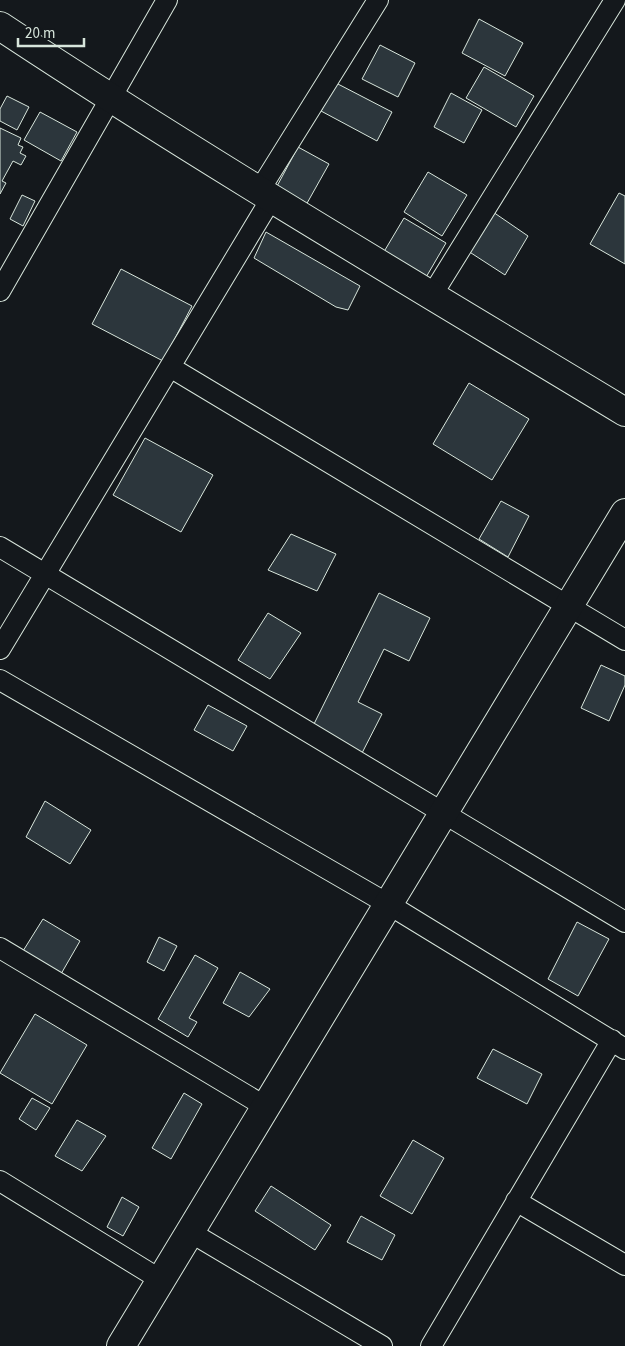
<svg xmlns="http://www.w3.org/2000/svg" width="625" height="1346" font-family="'Source Sans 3',sans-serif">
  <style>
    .building { fill: #2c363c; stroke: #d8e6dc }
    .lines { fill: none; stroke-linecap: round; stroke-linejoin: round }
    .street-casing { stroke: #d8e6dc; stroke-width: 22 }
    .secondary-casing { stroke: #d8e6dc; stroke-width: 30 }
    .street { stroke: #14181c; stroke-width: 20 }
    .secondary { stroke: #14181c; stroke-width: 28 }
  </style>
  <rect width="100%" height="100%" fill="#14181c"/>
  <path class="building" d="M479,19L523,43L505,76L462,53Z
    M380,45L415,63L398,97L362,79Z
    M484,67L534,96L516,127L466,98Z
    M336,83L392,112L377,141L321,111Z
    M451,93L482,110L464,143L434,127Z
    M7,96L29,107L17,130L0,121V109Z
    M40,112L77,132L61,161L24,140Z
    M0,128L21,138L18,145L23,147L20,153L26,156L21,165L13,161L2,181L6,183L0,194Z
    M298,147L329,164L306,205L276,188Z
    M428,172L467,195L442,236L404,212Z
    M619,193L625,196V264L590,244Z
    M22,195L35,201L23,226L10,219Z
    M493,212L528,236L505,275L468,251Z
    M404,218L446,243L425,279L382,255Z
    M266,232L360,286L348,310L336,307L254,258Z
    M121,269L192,306L163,361L92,324Z
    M469,383L529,419L492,480L433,444Z
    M145,438L213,475L181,532L113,495Z
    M501,501L529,516L508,557L479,539Z
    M291,534L336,554L317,591L268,570Z
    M379,593L430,618L409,661L384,649L358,702L382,714L361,755L311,730Z
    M268,613L301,633L270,679L238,660Z
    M601,665L625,676V685L609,721L581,708Z
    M208,705L247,726L233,751L194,730Z
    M45,801L91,830L70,864L26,837Z
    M43,919L80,941L61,974L23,951Z
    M577,922L609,939L578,996L548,979Z
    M159,937L177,946L164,971L147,962Z
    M195,955L218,968L189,1018L197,1022L188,1037L158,1019Z
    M240,972L270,989L249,1017L223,1003Z
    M35,1014L87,1045L52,1104L0,1073Z
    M493,1049L542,1074L527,1104L477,1078Z
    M184,1093L202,1104L171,1159L152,1148Z
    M32,1098L50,1108L36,1130L19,1119Z
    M77,1120L106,1136L82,1171L55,1156Z
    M413,1140L444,1158L412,1214L380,1196Z
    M271,1186L331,1225L315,1250L255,1211Z
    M122,1197L139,1207L123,1236L107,1227Z
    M361,1216L395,1235L382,1260L347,1242Z"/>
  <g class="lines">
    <g class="street-casing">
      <path id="street" d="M259,191L378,0
        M0,291L167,0
        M432,295L615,0
        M170,367L625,640
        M0,547L625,922
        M0,649L271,199
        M0,680L388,904L625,1049
        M0,948L266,1107
        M0,1181L161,1280
        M516,1201L625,1265
        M190,1232L382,1346
        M431,1346L612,1040"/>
    </g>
    <g class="secondary-casing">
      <path id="secondary" d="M0,26C204,161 415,285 625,412
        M121,1346L625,513"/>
    </g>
    <use href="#street" class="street"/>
    <use href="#secondary" class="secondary"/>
  </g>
  <path d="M18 38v8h66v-8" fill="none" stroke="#d8e6dc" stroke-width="2.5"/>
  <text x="25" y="38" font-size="15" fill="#d8e6dc" stroke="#14181c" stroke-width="4" paint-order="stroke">20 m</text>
</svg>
